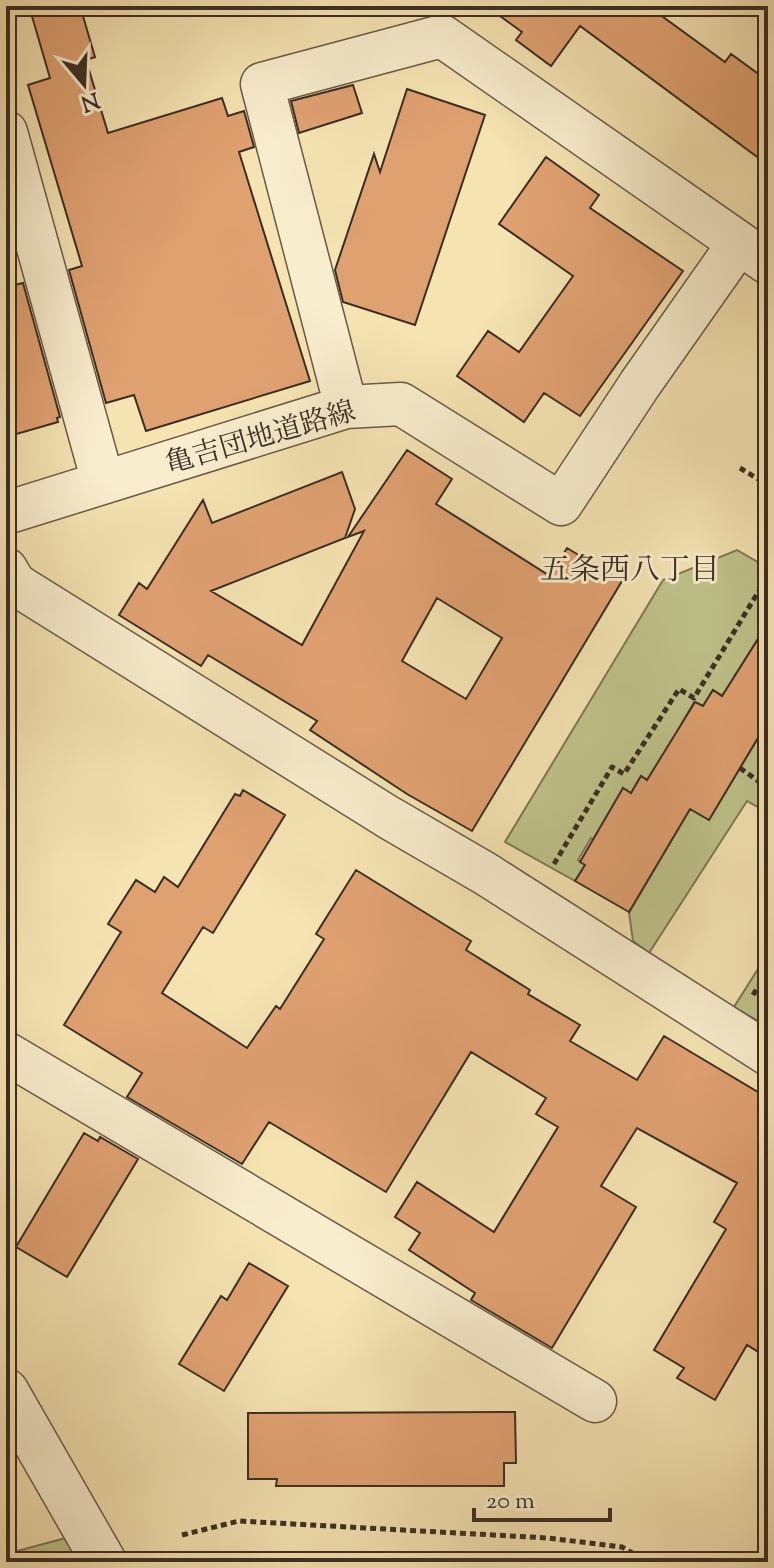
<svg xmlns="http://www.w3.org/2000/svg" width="774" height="1568" font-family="'Sorts Mill Goudy','Noto Serif JP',serif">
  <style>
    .green { fill: #bfc38a; stroke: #7c7857; stroke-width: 2 }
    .building { fill: #e0a171; stroke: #3a2e24; stroke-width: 2; fill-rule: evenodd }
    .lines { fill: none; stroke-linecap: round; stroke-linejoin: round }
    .minor-casing { stroke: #695b48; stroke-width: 45 }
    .tertiary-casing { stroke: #695b48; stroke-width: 47 }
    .path { stroke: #3a2e24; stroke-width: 5; stroke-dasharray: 6 4; stroke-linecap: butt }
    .minor { stroke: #f8edcd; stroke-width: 42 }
    .tertiary { stroke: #f8edcd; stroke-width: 44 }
    .labels { text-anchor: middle; stroke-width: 6; stroke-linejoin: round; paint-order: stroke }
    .street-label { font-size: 28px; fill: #3a2e24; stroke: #f8edcd }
    .neighbourhood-label { font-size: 30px; fill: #3a2e24; stroke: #f8edcd }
  </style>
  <rect width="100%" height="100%" fill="#f5e3b2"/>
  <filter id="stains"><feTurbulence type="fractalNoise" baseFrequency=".0025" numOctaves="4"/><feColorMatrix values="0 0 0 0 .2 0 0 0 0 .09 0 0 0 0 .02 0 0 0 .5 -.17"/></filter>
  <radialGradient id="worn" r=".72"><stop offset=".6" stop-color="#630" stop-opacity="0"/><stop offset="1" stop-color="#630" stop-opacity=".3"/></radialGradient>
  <path class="green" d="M737,550L768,568V623L734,677L730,700L713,690L703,706L694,702L682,723L656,785L641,776L631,793L623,788L604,845L591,838L578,860L585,865L575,881L505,842L663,580Z
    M768,721V813L747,801L649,953L633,941L629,913L690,809L709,820Z
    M768,953V1027L734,1007Z
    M88,1532L104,1562H6V1554Z"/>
  <path class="building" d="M29,6H80L95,57L86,60L108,133L222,98L228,116L244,111L254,147L239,152L310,381L146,431L134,395L106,403L69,270L82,266L28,85L50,78Z
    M486,6H648L725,62L731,54L768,81V165L580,26L551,66L516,40L522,32Z
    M353,85L362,113L299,133L291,101Z
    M407,89L485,115L415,325L343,302L335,270L374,154L380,172Z
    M546,157L599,195L590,208L683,271L580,416L544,393L524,422L457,376L488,331L519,352L573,276L499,224Z
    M23,283L60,417L57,418L58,422L6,437V287Z
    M407,450L452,479L436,504L550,576L567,548L622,581L472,831L407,794L310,730L317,721L208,655L201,666L119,615L139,583L147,589L203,500L212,523L342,472L355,509L345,538L211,591L302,645L364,531L348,537ZM437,598L502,638L466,699L402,661Z
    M768,623V721L709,820L690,809L629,912L575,881L585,865L580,862L623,788L631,793L641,776L647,780L695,702L703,706L713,690L722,696Z
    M243,790L285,815L213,933L203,927L162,993L247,1048L276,1006L280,1009L324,939L316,934L356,870L471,941L466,950L530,990L528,994L580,1025L570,1041L637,1080L664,1036L768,1098V1358L747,1345L715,1400L677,1378L684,1368L654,1350L726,1229L714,1222L737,1183L637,1128L601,1186L636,1207L552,1348L471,1300L475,1293L409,1250L420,1233L395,1217L417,1182L494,1232L558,1127L536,1114L546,1098L471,1052L386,1192L269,1122L242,1164L127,1097L142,1073L64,1025L121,932L108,924L136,880L155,892L164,877L178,887L235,794L240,796Z
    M84,1133L98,1141L100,1137L138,1159L67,1277L16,1247Z
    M249,1263L288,1286L224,1391L179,1364L221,1296L227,1300Z
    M515,1412L516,1463H504V1486H276L277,1479H248V1413Z"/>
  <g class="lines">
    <g class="minor-casing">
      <path id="minor" d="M6,132L103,482
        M346,407L262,84L442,36L768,263
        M6,513L346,407L401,404L561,504L640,384L739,243
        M6,569L15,584L388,817L486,874L768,1054
        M6,1053L595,1401"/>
    </g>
    <g class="tertiary-casing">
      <path id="tertiary" d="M6,1391L104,1562"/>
    </g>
    <path class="path" d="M740,468L768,485
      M740,768L768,788
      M554,864L612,767L624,774L679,689L694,698L763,584
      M753,995L768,972
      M182,1535L239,1521L548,1538L622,1547L648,1562"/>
    <use href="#minor" class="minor"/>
    <use href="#tertiary" class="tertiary"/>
  </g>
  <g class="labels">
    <g class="street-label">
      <text transform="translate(260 436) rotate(-16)" y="10">亀吉団地道路線</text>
    </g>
    <g class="neighbourhood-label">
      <text x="630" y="579">五条西八丁目</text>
    </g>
  </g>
  <rect width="774" height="1568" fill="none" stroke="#f5e3b2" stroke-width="32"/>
  <rect x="8" y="8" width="758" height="1552" fill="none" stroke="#3a2e24" stroke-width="4"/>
  <rect x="16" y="16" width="742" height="1536" fill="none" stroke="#3a2e24" stroke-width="2"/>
  <g transform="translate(84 84) rotate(161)" stroke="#f8edcd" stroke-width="6" paint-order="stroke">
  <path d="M0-6L14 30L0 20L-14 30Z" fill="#3a2e24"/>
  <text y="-12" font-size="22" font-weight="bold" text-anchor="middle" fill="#3a2e24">N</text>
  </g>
  <path d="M474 1508v12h136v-12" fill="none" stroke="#3a2e24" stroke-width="4"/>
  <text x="486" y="1508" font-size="24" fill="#3a2e24" stroke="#f8edcd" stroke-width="6" paint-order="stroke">20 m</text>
  <rect width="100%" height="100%" filter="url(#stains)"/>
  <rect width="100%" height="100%" fill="url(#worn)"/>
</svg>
